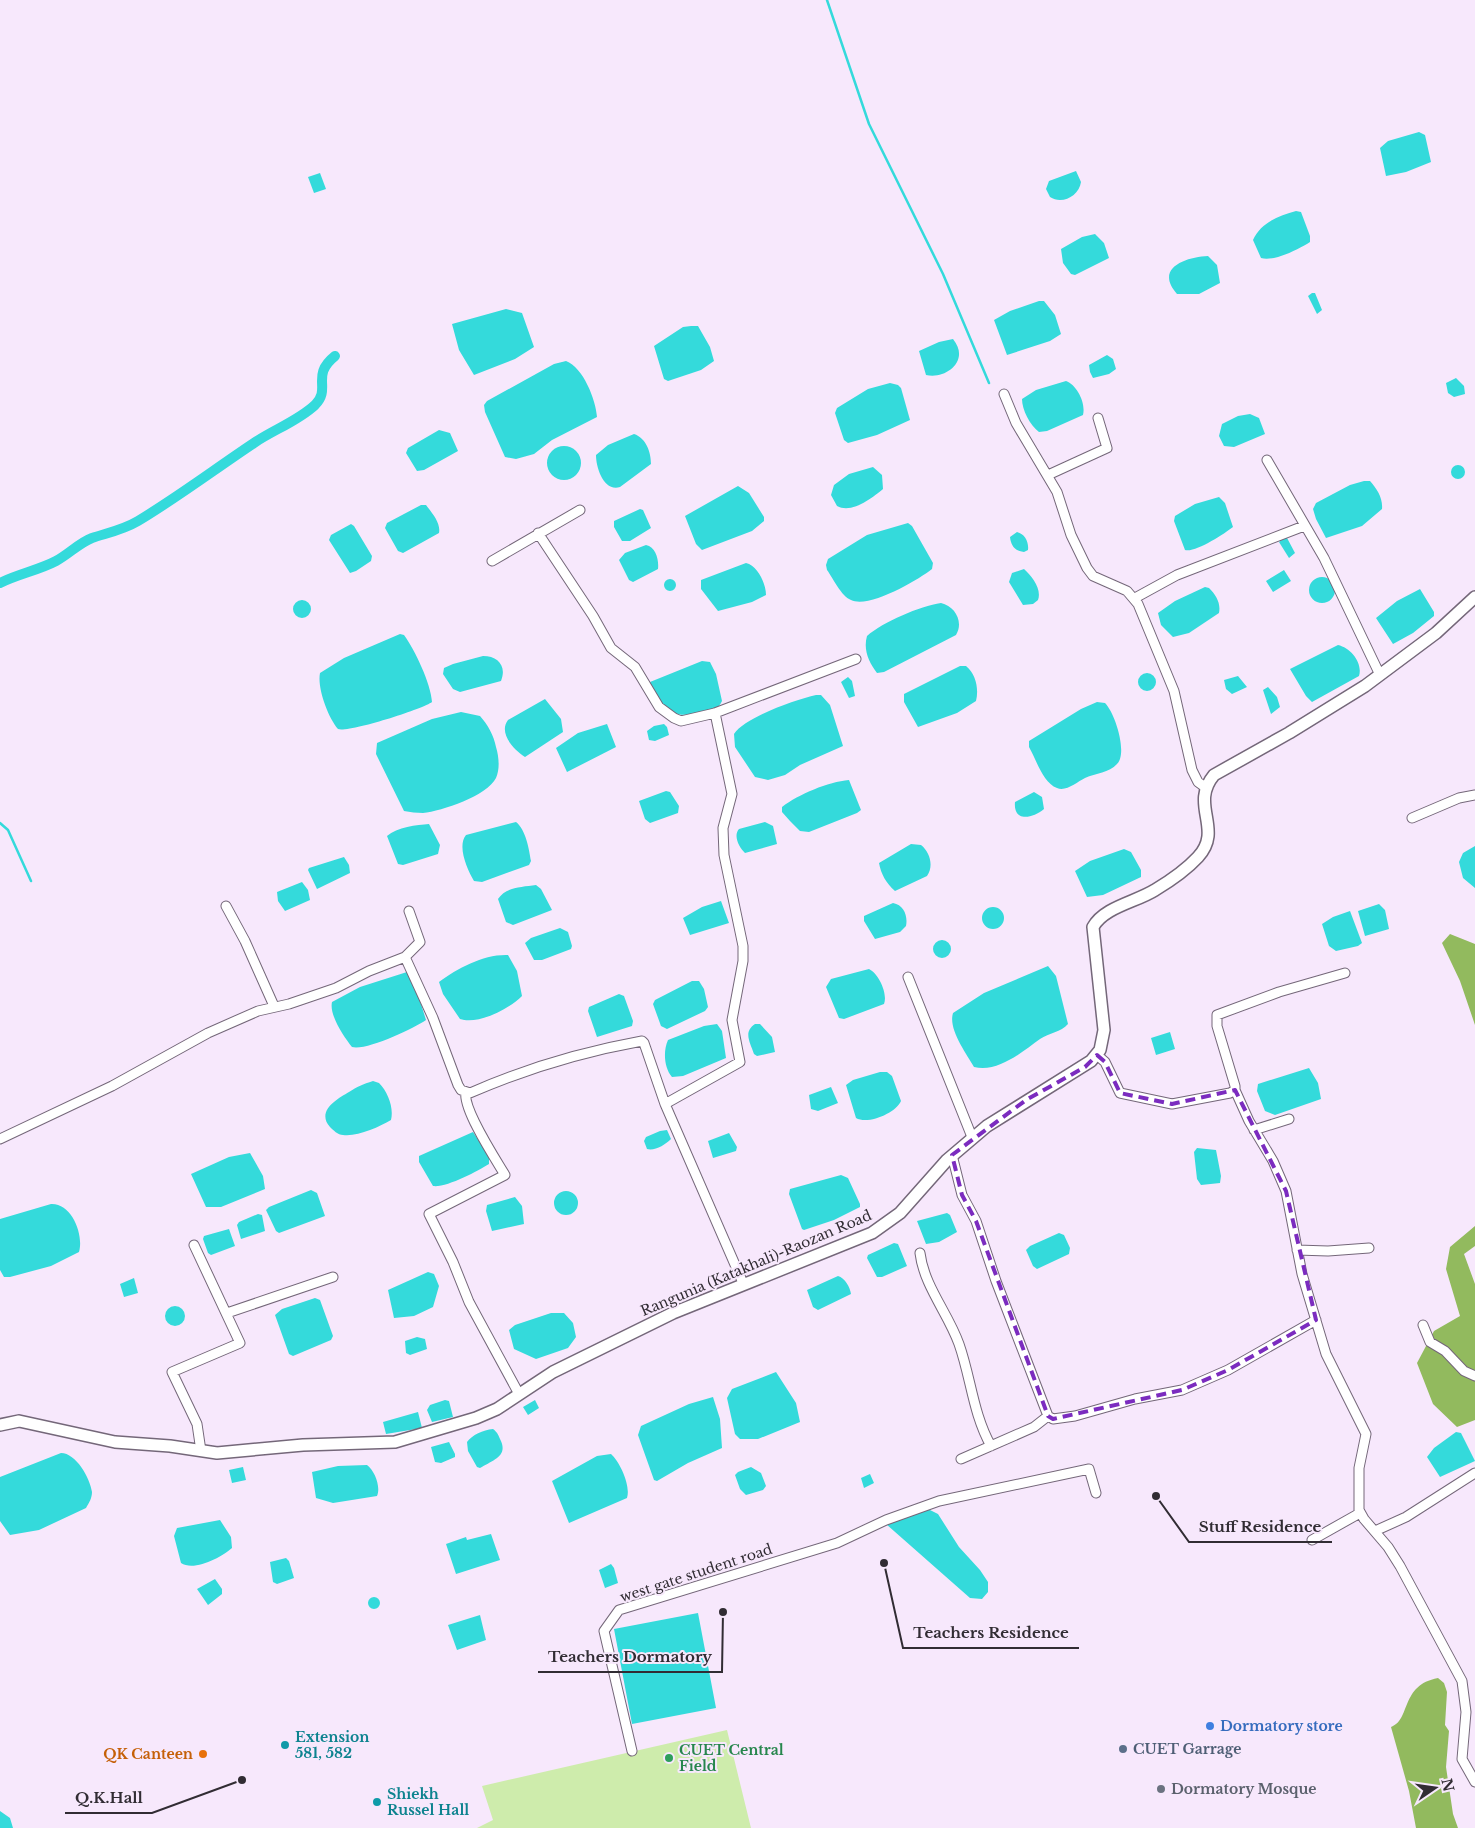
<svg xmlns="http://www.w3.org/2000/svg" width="1475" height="1828" font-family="'Libre Baskerville',serif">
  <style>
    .green { fill: #ceecac }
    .forest { fill: #92ba5e }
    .water { fill: #34dadb }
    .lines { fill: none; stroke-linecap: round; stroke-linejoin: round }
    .stream { stroke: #34dadb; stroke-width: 2.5 }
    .canal { stroke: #34dadb; stroke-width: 10 }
    .street-casing { stroke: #746779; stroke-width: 11 }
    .secondary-casing { stroke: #746779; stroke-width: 14 }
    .street { stroke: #fff; stroke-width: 9 }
    .secondary { stroke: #fff; stroke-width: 11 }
    .marked { fill: none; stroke: #7b2cbf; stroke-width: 4; stroke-dasharray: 10 6; stroke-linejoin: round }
    .shop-dot { fill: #3f7fe0; stroke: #f7e8fc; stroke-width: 2 }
    .culture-dot { fill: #0f9aa8; stroke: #f7e8fc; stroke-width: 2 }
    .service-dot { fill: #5c6f8a; stroke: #f7e8fc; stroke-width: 2 }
    .food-dot { fill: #e8710a; stroke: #f7e8fc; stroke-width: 2 }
    .leisure-dot { fill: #2e9e5b; stroke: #f7e8fc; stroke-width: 2 }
    .worship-dot { fill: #6b7280; stroke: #f7e8fc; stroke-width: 2 }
    .labels { text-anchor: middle; stroke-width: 4; stroke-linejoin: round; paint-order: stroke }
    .street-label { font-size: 14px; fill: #312c33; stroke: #f7e8fc }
    .shop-label { font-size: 14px; font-weight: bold; fill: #366cbe; stroke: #f7e8fc; text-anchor: start }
    .culture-label { font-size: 14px; font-weight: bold; fill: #0d838f; stroke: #f7e8fc; text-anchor: start }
    .service-label { font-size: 14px; font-weight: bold; fill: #4e5e75; stroke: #f7e8fc; text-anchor: start }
    .leisure-label { font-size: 14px; font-weight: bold; fill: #27864d; stroke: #f7e8fc; text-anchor: start }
    .food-label { font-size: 14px; font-weight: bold; fill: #c56008; stroke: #f7e8fc; text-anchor: end }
    .worship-label { font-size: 14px; font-weight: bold; fill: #5b616d; stroke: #f7e8fc; text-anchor: start }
    .leader { fill: none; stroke: #312c33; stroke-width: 2 }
    .callout-dot { fill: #312c33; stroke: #f7e8fc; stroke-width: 2 }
    .callout-label { font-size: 15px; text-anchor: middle; font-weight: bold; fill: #312c33; stroke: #f7e8fc; stroke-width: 4; stroke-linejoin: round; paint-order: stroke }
  </style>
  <rect width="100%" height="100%" fill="#f7e8fc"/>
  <path class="green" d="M727,1730L751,1828H477L493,1820L482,1786Z"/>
  <path class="forest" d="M1450,934L1475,944V1025L1460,981L1442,943Z
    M1475,1226V1246L1464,1254L1475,1284V1420L1457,1427L1433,1404L1417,1363L1434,1331L1460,1316L1446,1269L1450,1247Z
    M1438,1678L1444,1683L1447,1692L1445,1725L1449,1731L1446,1767L1453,1814L1458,1828H1416L1409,1791L1391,1727C1411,1720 1400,1685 1438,1678Z"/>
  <path class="water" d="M1419,132L1425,135L1431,162L1406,172L1386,176L1380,148L1388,141Z
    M1076,171L1081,182C1079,196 1062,205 1050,197L1046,189L1049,181Z
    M320,173L326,189L314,193L308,177Z
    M1296,211L1301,212L1310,236V242C1299,249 1274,262 1261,258L1253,240C1261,222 1279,216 1296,211Z
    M1095,234L1104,243L1109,258L1075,275L1071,274L1063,263L1061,249L1082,237Z
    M1208,256L1217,265L1220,283L1199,294H1177C1154,268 1186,257 1208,256Z
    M1312,293H1315L1322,310L1317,314L1308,296Z
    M1039,301H1044L1055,315L1061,334L1050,341L1007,355L994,320L1010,311Z
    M506,309L522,313L534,347L515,359L474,375L459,350L452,324Z
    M691,326H698L710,347L714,361L701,370L668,381L664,379L654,346L683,327Z
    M953,339C971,361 945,380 926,375L919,351L939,342Z
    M1107,355L1113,359L1116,369L1109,374L1093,378L1090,372L1089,365Z
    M566,361C583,367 596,400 597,417L552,440L534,454L516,459L505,457L485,412L484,405L487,401L554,364Z
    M1456,378L1464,386L1465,394L1454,397L1448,393L1446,383Z
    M1066,381C1077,385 1086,403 1083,415L1047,431L1039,432C1030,425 1022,410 1022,399L1036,390Z
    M890,383L898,385L901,388L910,420L877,435L848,443L844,440L835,413L837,408L868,389Z
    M1250,414L1259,418L1265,434L1234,447L1224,446L1219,436L1222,424L1238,416Z
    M439,430L450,433L458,451L424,470L417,471L406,453L408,448Z
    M634,434C646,438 651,452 651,464L620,487C604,492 596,468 596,455L608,445Z
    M547 463a17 17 0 1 1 34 0a17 17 0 1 1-34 0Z
    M1451 472a7 7 0 1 1 14 0a7 7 0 1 1-14 0Z
    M873,467L882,475L883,489C872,498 852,514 837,506L831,495L834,485L849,474Z
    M1364,481H1370C1377,489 1383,498 1382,509L1362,526L1326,538L1316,519L1313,509L1316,503L1350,485Z
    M738,486L749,493L764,517V521L752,531L702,550L696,544L685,516Z
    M1219,497L1225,503L1233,527C1224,534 1195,553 1185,550L1174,521L1175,516L1195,504Z
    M421,505H426C432,513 441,523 439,533L403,553L398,551L385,528L387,523Z
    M640,509L643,510L651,528L630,541H622L614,527V521Z
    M908,523L912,526L933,563L932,569C918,580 869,609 851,600C841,596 833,578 827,570L826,565L828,559L867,535Z
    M351,524L354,526L372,556L371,561L356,571L350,573L329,540L331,535Z
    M1017,532C1025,534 1029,542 1028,550L1024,552C1015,551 1011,546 1010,537Z
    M1286,536L1295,553L1289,558L1279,542Z
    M646,545C656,547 659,560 658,569L633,582L629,580L619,560L625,553Z
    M746,563C758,566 766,584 766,595L752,602L718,611L701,589V580Z
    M1024,569C1032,576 1042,589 1038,600L1033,604L1023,605L1009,582L1012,573Z
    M1284,570L1291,581L1273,592L1266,581Z
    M1309 590a13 13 0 1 1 26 0a13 13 0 1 1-26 0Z
    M664 585a6 6 0 1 1 12 0a6 6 0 1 1-12 0Z
    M1205,587L1209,588C1216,595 1221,603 1219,613L1189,633L1173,637L1161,625L1158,613L1175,601Z
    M1420,589L1434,612V616L1413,633L1393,644L1376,618L1397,601Z
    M293 609a9 9 0 1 1 18 0a9 9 0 1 1-18 0Z
    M941,603C955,606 964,622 956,635L884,672L877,673C869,662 863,650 867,636C883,622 920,606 941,603Z
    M400,634L404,635C415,650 431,684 432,702C423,709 348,733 338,729C328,717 317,688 320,673L344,658Z
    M1338,645C1351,648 1363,663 1359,676L1312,702L1306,696L1290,669Z
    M483,656C498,656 507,666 501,681L460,692L453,689L443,674L444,668L453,664Z
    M702,661L710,662L716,674L722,701C718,710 712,710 703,712C673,720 660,711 650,682Z
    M960,666H966C976,674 979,689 976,701L957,713L918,727L904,702V694Z
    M1138 682a9 9 0 1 1 18 0a9 9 0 1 1-18 0Z
    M1238,676L1247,687L1232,694L1226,689L1224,680Z
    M848,677L852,681L855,696L849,698L841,682Z
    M1268,687L1277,697L1280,707L1271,714L1263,690Z
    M816,695H821L830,705L843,746L800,765L785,775L768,780L755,777L735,747L734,734C745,717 795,700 816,695Z
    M545,699L561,719L563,732L525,757C514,750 498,733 508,720Z
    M1097,702L1105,703C1115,713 1128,753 1117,764C1109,773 1096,773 1085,778C1077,782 1066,792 1057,788C1043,783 1036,759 1029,747V741L1081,709Z
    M461,712L480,716C488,725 494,736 496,747C499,757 500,769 496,778C487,796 442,811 423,813C417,813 410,812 404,811L376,754L377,743L432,719Z
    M607,724L616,747L567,772L556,748L578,733Z
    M664,724L667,727L669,735L655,741L649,740L647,731L654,726Z
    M849,780L861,810L857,813L809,832L800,831L790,821L782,812V807C799,794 828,782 849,780Z
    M666,791L670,792L679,806L678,813L650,823L645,819L639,801Z
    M1034,792L1042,797L1044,809C1032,819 1013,822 1015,802Z
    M516,822C526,830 529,849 531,861L529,865L482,882L474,881C467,869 457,846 466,835Z
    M765,822L773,826L777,844L745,853C739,847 733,836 739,829Z
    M429,824L440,845L438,854L403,865L398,864L387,836C397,827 417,825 429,824Z
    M911,844L921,845C930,852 934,866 927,876L895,891C886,883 881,874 879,863Z
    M1475,846V888L1463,878L1459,862L1463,853Z
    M1124,849L1131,852L1141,870V877L1103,895L1087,897L1075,871L1090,861Z
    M344,857L349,865L350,873L317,889L308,870L309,868Z
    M302,882L308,890L310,900L285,911L278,901L277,892Z
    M536,885L541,889L552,910L513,925L506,922L498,899C506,887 522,887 536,885Z
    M721,901L729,923L690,935L683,918L702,907Z
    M893,903C904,905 908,916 906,926L900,932L875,939L864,921V916Z
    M1379,904L1385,910L1389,929L1365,936L1358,911Z
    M982 918a11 11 0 1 1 22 0a11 11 0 1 1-22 0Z
    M1350,911L1362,943L1358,946L1336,951L1329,946L1322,924L1333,917Z
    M560,928L568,932L572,946L571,949L542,960H534L525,943L531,938Z
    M933 949a9 9 0 1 1 18 0a9 9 0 1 1-18 0Z
    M508,955L517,971L522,996C509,1009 478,1025 460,1019L443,994L439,982C458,968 484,954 508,955Z
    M1048,966L1056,976L1068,1024C1061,1032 1049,1033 1040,1039C1022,1052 998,1073 974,1067C966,1053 948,1029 953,1013L984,993Z
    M869,969C879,974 888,994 884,1004L844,1019L839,1018L826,987L831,979Z
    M407,972L416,988L426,1020C413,1029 366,1051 352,1047C344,1037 329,1015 332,1002L360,987Z
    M692,981H699L704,989L708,1007L705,1011L667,1029L661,1026L653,1004L655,1000Z
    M619,994L624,996L633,1021L632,1026L597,1037L588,1011L589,1007Z
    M717,1024L722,1031L726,1058L683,1076L672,1077C664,1068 663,1051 668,1040L704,1026Z
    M755,1024H760L772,1037L775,1052L757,1056L754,1054C750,1042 743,1032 755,1024Z
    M1170,1032L1175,1049L1156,1055L1151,1038Z
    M1309,1068L1318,1083L1321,1099L1275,1115L1265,1111L1257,1091L1258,1084Z
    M880,1072H887L892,1076L901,1101C896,1113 868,1125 856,1118L846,1085L853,1080Z
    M373,1081L379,1083C388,1092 394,1108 391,1120C379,1127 357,1137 343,1135C338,1135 333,1130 330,1127C316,1111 337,1099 349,1092C357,1087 363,1084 373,1081Z
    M831,1087L838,1103L818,1111L811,1109L809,1095Z
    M667,1130L671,1139C665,1145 655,1151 647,1149L644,1141L646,1137L660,1131Z
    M473,1132L489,1156V1164C478,1171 446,1188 433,1186L419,1162V1156Z
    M729,1133L737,1147L736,1151L713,1158L708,1141Z
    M1197,1148L1216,1150L1221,1176L1220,1183L1201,1185L1197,1179L1194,1152Z
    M250,1153L263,1176L265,1189L221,1207H206L191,1174L229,1157Z
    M841,1175L848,1178L860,1204V1207L834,1220L804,1230L802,1229L789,1194L790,1189Z
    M311,1190L317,1193L325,1216L279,1233L276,1231L266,1210L269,1207Z
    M554 1203a12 12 0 1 1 24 0a12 12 0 1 1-24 0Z
    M515,1197L522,1206L524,1224L492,1231L486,1211L487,1205Z
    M51,1204C72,1203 84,1235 79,1252L51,1266L10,1277H4L0,1270V1219Z
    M947,1213L950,1215L957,1232L939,1242L926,1244L917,1221Z
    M258,1214L262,1215L265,1231L241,1239L237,1225L239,1222Z
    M229,1229L235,1246L211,1255L208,1253L203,1239L204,1236Z
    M1059,1233L1064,1235L1070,1248L1069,1254L1037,1269L1033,1266L1026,1250L1030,1246Z
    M894,1243L898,1244L907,1266L882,1277H877L867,1258L868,1255Z
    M428,1272L434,1274L439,1286L433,1307L414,1316L394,1318L388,1290Z
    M838,1276C845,1278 850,1287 851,1294L818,1310L813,1307L807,1290Z
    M134,1278L138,1293L124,1297L120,1284Z
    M315,1298L320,1300L333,1336L331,1340L293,1356L289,1354L275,1315L282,1309Z
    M165 1316a10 10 0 1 1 20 0a10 10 0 1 1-20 0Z
    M551,1313H564L573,1323L576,1337L568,1348L536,1359L514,1349L509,1330L515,1325Z
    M417,1337L425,1339L427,1349L410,1355L406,1353L405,1341Z
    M776,1372L796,1403L800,1422L758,1439H740L735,1434L727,1398L732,1389Z
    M713,1397L720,1419L722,1448L688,1463L657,1481L654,1480L638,1435L641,1426L689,1404Z
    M445,1400L449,1401L453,1417L432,1422L427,1410L430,1405Z
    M535,1400L539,1408L528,1415L523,1407Z
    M418,1412L422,1428L386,1434L383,1422Z
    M493,1429C497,1432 498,1434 500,1439C509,1456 493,1460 480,1468L477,1467L468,1451L467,1442C472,1435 483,1430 493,1429Z
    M1456,1432L1461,1433L1475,1461L1440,1477L1427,1457L1434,1448Z
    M449,1442L455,1454V1457L441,1463L435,1462L431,1447Z
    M61,1453C76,1453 90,1478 92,1492C92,1498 89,1503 86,1508L39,1530L10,1535L0,1521V1477Z
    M611,1454C620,1462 631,1486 627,1498L569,1523L552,1481L597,1456Z
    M367,1465C375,1471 381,1487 377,1496L333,1503L316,1498L312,1472L338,1466Z
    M243,1467L246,1480L232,1483L229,1470Z
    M751,1467L761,1473L766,1486L763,1490L746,1495L740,1489L735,1475L738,1472Z
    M870,1474L874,1483L864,1488L861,1478Z
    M926,1508L938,1514L959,1547L980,1570L988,1582V1592L982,1599L970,1598L886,1524Z
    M220,1520L231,1537L232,1548C222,1557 194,1572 181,1563L174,1536L177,1528Z
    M491,1534L500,1560L456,1574L446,1544L466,1537L467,1540Z
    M286,1558L289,1561L294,1578L277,1584L273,1582L270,1562Z
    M611,1564L614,1568L618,1583L605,1588L599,1570Z
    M215,1579L222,1589V1594L208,1605L197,1589Z
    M368 1603a6 6 0 1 1 12 0a6 6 0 1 1-12 0Z
    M698,1613L716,1708L632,1724L614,1629Z
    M480,1615L486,1640L457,1650L448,1625Z
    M0,1811L10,1818L13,1828H0Z"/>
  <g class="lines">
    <path class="stream" d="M827,0L869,124L943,274L989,383
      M0,823L8,830L31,881"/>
    <path class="canal" d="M0,583C18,574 39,570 56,561C69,554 79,543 92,538C107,533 123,530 138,521C178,497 215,469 254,443C273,430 298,421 315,405C332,388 310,376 335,356"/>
    <g class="street-casing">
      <path id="street" d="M1004,394L1016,423L1057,492L1071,535L1087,568L1093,576L1127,591L1138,604L1174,691L1192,770L1198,782L1205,787
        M1267,460L1324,558L1380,675
        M1048,475L1107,448L1098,418
        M538,533L593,616L611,648L635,667L659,707L674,718L681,721L715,713L856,659
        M492,561L580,510
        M1135,598L1177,575L1304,526
        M1412,818L1459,798L1475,795
        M226,906L245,941L274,1006
        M405,957L433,1018L458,1085L461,1090L470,1093C527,1068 581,1052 642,1041L644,1043L665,1104L743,1283
        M908,977L972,1137
        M1097,1055L1105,1062L1120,1093L1172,1104L1230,1093L1235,1090V1086L1217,1026V1015L1279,992L1345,973
        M1235,1090L1249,1121L1273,1161L1286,1191L1302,1274L1326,1354L1366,1434L1359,1468V1510L1364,1519L1388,1547L1400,1566L1462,1681L1466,1712L1462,1759L1475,1782
        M466,1092C462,1108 496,1160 505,1175L429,1214L453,1262L469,1302L519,1394
        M665,1104L740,1062L732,1020L743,961V946L724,855L723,828L732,794L715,713
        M1254,1130L1289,1119
        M0,1139L112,1086L208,1033L258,1011L289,1004L336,988L369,971L405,957L420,942L409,911
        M952,1155L962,1195L976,1221L996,1281L1048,1416L1053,1419L1075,1416L1135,1399L1182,1390L1228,1370L1316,1320
        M194,1245L240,1343L172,1372L197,1424L201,1451
        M1297,1250L1328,1251L1369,1248
        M920,1253C924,1286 948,1313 959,1344C971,1378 973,1414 991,1446
        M227,1313L333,1277
        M1423,1325L1430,1342L1445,1351L1464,1371L1475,1376
        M961,1459L1034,1427L1048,1416
        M1375,1531L1406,1517L1475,1473
        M1312,1540L1360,1513
        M632,1751L604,1631L619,1610L837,1543L886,1520L939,1501L1089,1469L1096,1493"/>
    </g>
    <g class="secondary-casing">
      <path id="secondary" d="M0,1425L19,1421L115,1442L170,1446L217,1453L303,1445L395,1442L476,1418L497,1409L553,1372L673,1313L872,1233L900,1213L947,1160L987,1126L1091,1061L1100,1050L1104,1030L1093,927C1104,907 1136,902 1155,890C1170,881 1186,870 1198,857C1224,829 1189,805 1214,775L1289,733L1365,686L1436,633L1475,597"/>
    </g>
    <use href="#street" class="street"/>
    <use href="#secondary" class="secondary"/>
  </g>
  <path class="marked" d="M1097,1055L1105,1062L1120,1093L1172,1104L1235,1090L1286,1191L1316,1320L1228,1370L1182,1390L1053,1419L1048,1416L976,1221L962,1195L952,1155L1026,1100L1085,1067Z"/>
  <circle class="shop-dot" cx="1210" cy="1726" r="5"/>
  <g class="culture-dot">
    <circle cx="285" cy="1745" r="5"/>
    <circle cx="377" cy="1802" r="5"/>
  </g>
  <circle class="service-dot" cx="1123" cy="1749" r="5"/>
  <circle class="food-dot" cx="203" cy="1754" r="5"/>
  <circle class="leisure-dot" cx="669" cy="1758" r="5"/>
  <circle class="worship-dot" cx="1161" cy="1789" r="5"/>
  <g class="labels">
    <g class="street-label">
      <text transform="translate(756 1263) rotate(-23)" y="5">Rangunia (Katakhali)-Raozan Road</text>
      <text transform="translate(696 1573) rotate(-18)" y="5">west gate student road</text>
    </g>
    <g class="shop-label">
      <text x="1220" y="1731">Dormatory store</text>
    </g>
    <g class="culture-label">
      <text x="295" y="1742">Extension<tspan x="295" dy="16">581, 582</tspan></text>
      <text x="387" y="1799">Shiekh<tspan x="387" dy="16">Russel Hall</tspan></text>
    </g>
    <g class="service-label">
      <text x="1133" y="1754">CUET Garrage</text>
    </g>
    <g class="leisure-label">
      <text x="679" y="1755">CUET Central<tspan x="679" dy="16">Field</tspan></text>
    </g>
    <g class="food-label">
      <text x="193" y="1759">QK Canteen</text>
    </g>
    <g class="worship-label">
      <text x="1171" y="1794">Dormatory Mosque</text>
    </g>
  </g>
  <path class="leader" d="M1156 1496L1189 1542H1332M884 1563L903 1648H1079M723 1612L722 1672H538M242 1780L152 1813H65"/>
  <g class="callout-dot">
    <circle cx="1156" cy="1496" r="5"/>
    <circle cx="884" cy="1563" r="5"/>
    <circle cx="723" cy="1612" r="5"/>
    <circle cx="242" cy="1780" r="5"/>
  </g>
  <g class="callout-label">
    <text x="1260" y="1532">Stuff Residence</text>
    <text x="991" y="1638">Teachers Residence</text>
    <text x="630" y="1662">Teachers Dormatory</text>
    <text x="109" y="1803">Q.K.Hall</text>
  </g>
  <g transform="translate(1435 1788) rotate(77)" stroke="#f7e8fc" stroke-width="4" paint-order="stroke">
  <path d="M0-4L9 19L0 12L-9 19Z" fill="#312c33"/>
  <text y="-8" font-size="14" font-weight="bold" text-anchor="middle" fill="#312c33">N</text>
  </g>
</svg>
